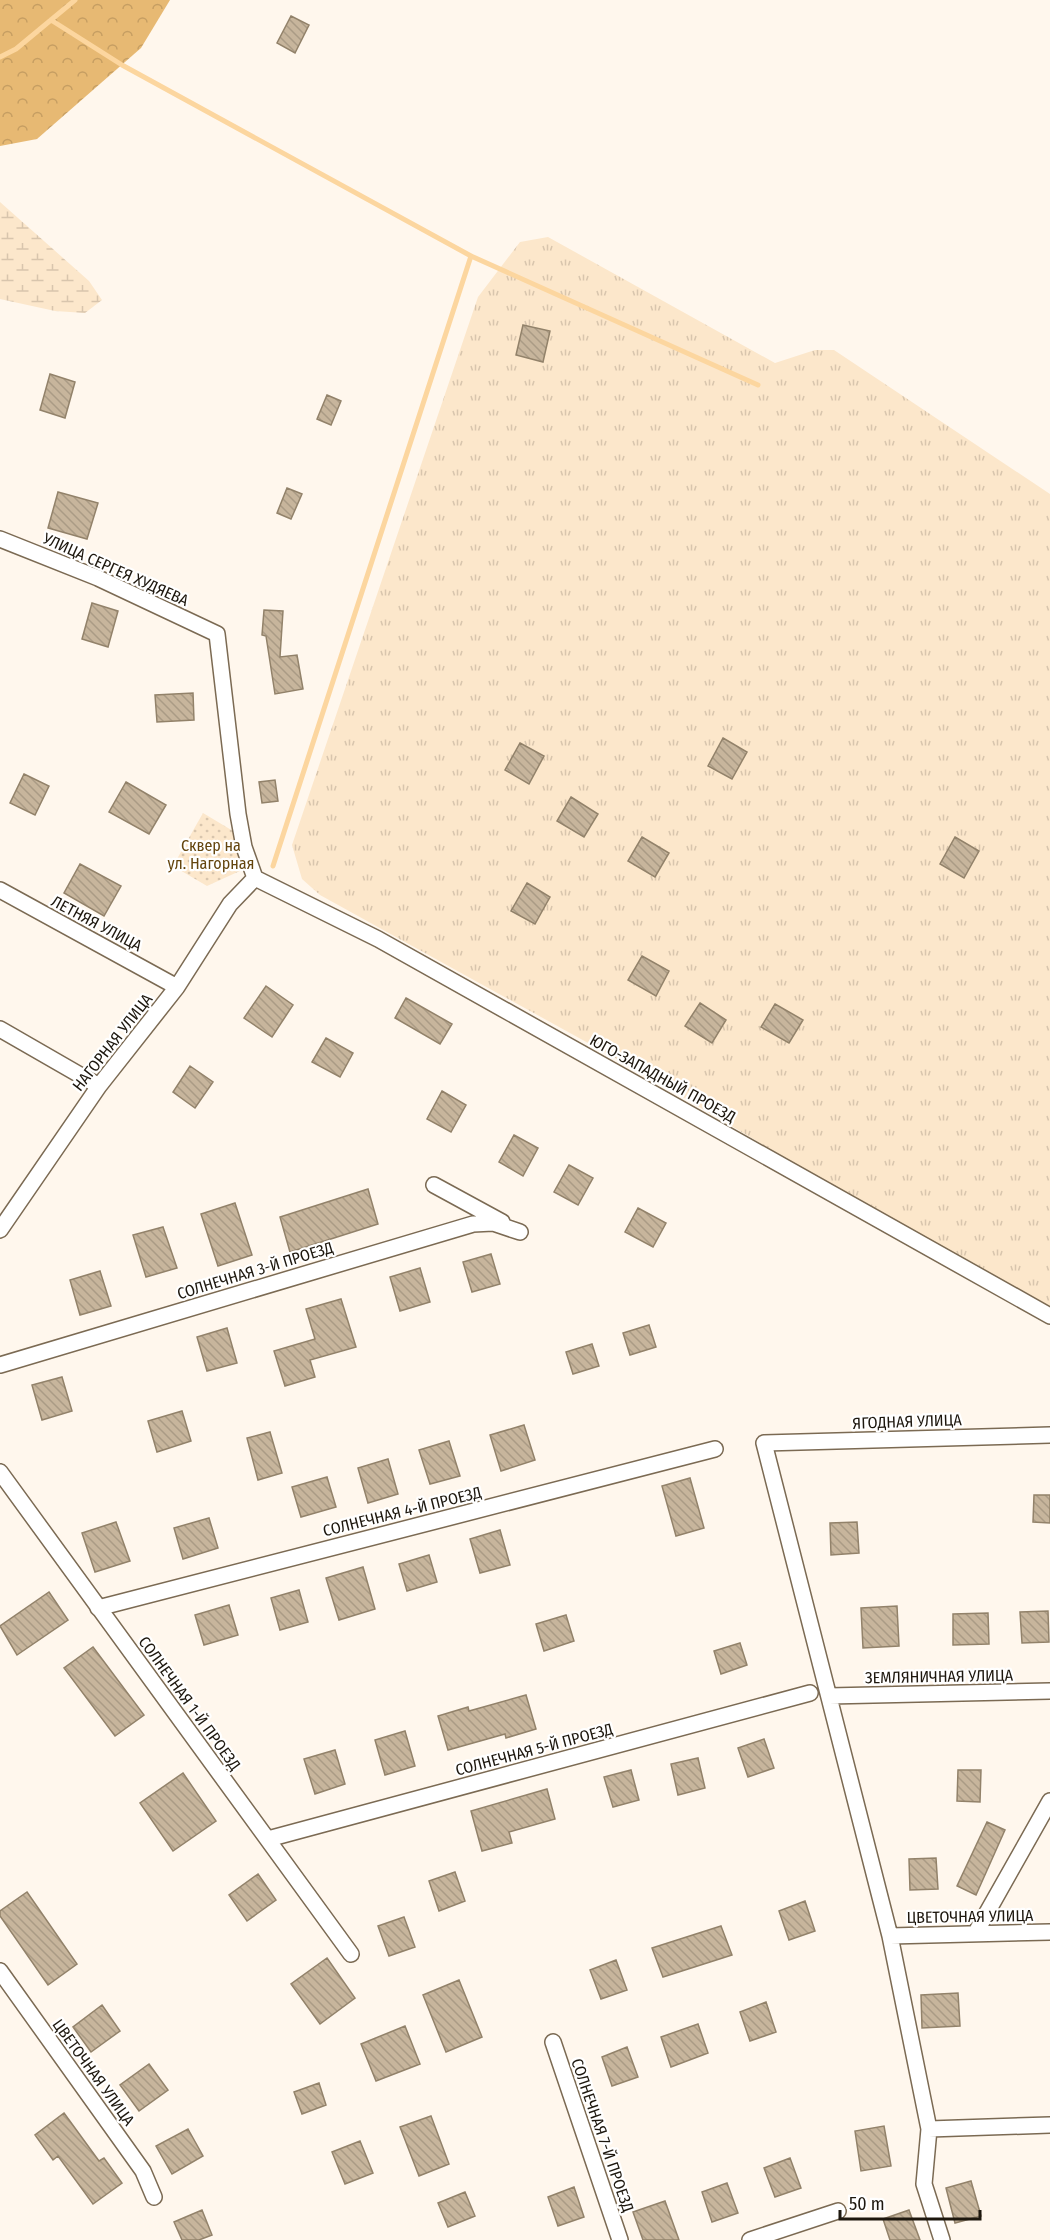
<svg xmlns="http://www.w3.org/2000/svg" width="1050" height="2240" font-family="'Fira Sans Condensed',sans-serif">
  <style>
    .grass { fill: url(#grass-tufts) }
    .forest { fill: url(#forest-crowns) }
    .wetland { fill: url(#wetland-marsh) }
    .park { fill: url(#park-dots) }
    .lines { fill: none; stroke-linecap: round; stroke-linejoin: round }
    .stream { stroke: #fcd69f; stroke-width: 5 }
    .building { fill: url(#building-back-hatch); stroke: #92826a; stroke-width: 1.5 }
    .minor-casing { stroke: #7b6a53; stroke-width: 18 }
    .minor { stroke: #fff; stroke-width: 15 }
    .labels { text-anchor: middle; stroke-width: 4.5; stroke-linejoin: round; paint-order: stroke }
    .street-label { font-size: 16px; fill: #1d170e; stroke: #fff }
    .park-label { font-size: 16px; fill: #64450e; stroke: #fff }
  </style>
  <defs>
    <pattern id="grass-tufts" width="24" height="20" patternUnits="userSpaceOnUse" patternTransform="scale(1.5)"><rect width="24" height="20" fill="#fce7cb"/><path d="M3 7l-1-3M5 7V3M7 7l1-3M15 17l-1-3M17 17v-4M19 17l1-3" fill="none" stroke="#d8c5ad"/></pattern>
    <pattern id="forest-crowns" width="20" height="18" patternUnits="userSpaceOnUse" patternTransform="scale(1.5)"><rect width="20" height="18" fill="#e7b973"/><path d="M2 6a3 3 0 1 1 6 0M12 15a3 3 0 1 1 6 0" fill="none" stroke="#c69e62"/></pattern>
    <pattern id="wetland-marsh" width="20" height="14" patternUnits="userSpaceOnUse" patternTransform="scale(1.5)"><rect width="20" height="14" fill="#fce7cb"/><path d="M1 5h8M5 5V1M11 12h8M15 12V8" fill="none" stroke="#d8c5ad"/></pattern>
    <pattern id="park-dots" width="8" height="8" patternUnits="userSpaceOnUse" patternTransform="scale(1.5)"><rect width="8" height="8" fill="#fce7cb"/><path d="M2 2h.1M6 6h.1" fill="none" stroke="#d8c5ad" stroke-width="1.8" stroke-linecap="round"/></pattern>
    <pattern id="building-back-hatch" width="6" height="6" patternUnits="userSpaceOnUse" patternTransform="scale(1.5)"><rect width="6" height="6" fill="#c7b59c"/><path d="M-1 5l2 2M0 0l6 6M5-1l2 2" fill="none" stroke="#aa9b85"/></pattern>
  </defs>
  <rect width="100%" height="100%" fill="#fff7ed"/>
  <path class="grass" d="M548,237L775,363L815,350H834L1050,494V1315L637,1070L320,895L302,879L292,845L478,297L520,242Z"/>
  <path class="forest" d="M0,0H170L141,48L37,139L0,146Z"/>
  <path class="wetland" d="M0,202L89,281L102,300L85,313L55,311L0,299Z"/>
  <path class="park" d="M203,813L233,831L242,870L207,886L173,866Z"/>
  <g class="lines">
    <path class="stream" d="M51,20L122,65L471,256L758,385
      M0,57L16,49L75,0
      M273,866L471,256"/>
  </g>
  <path class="building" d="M291,16L309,25L295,53L277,43Z
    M523,325L550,331L543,362L516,355Z
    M50,374L75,382L65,418L40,410Z
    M327,395L341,401L331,425L317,419Z
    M287,488L302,494L291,519L277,513Z
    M58,492L98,503L87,539L48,528Z
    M92,603L118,611L108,647L82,639Z
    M264,610L283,611L280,657L297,655L303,689L275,694L266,636L262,635Z
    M193,693L194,720L157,722L155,695Z
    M723,738L747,752L732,779L708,766Z
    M520,743L544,756L529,784L505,770Z
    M24,774L49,786L35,815L10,803Z
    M275,780L278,801L262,803L259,782Z
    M126,782L166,805L149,834L109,812Z
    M571,797L598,814L584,837L557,821Z
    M642,837L669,853L655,877L628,861Z
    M955,837L979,851L964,878L940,864Z
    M80,864L121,886L104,916L64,893Z
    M527,883L550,897L535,924L511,911Z
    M642,956L669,971L656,996L628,980Z
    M266,986L293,1005L272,1037L244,1018Z
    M406,998L452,1024L440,1044L395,1018Z
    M700,1003L726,1020L712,1043L685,1026Z
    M775,1004L803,1020L789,1043L761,1027Z
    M326,1038L353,1053L340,1077L312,1062Z
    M190,1066L213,1082L195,1108L173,1092Z
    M442,1091L466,1105L451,1132L427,1119Z
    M514,1135L538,1148L523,1176L499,1162Z
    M569,1165L593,1178L578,1205L554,1192Z
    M368,1189L378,1224L290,1252L280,1217Z
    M235,1203L252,1255L218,1266L201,1214Z
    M638,1208L666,1223L653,1247L625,1232Z
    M163,1227L177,1268L146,1277L133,1235Z
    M491,1254L500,1284L472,1292L463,1262Z
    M420,1268L430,1302L400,1311L390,1277Z
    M100,1271L111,1306L80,1315L70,1280Z
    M341,1299L356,1347L310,1360L315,1377L285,1386L274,1351L315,1339L306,1309Z
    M649,1325L656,1347L630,1355L623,1333Z
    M227,1328L237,1363L207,1371L197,1337Z
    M592,1344L599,1366L573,1374L566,1352Z
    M62,1377L72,1411L42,1420L32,1385Z
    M182,1411L191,1441L157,1452L148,1421Z
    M524,1425L535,1460L501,1471L490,1435Z
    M270,1432L282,1473L258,1480L247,1438Z
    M449,1441L460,1476L430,1484L419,1450Z
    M388,1459L398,1494L368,1503L358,1468Z
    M327,1477L336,1507L301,1517L292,1487Z
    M690,1478L704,1528L676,1536L662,1486Z
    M1034,1495H1050V1523L1033,1522Z
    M209,1518L218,1548L183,1559L174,1528Z
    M116,1522L130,1561L95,1572L82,1533Z
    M857,1522L859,1553L831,1555L830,1523Z
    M500,1530L510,1565L480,1573L470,1539Z
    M429,1555L437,1582L407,1591L399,1564Z
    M363,1567L375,1609L339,1620L326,1578Z
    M299,1590L308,1622L280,1630L271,1598Z
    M49,1592L68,1620L17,1655L0,1626Z
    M229,1605L238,1635L204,1645L195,1615Z
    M897,1606L899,1646L863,1648L861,1608Z
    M1048,1611L1049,1642L1022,1643L1020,1612Z
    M988,1613L989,1644L953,1645V1614Z
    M566,1615L574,1641L544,1651L536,1624Z
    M740,1643L747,1665L721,1674L714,1651Z
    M93,1647L144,1715L115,1736L64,1668Z
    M526,1695L536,1729L506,1738L505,1734L448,1750L438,1716L468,1707L469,1711Z
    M405,1731L415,1766L385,1775L375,1740Z
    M764,1739L774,1768L748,1777L738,1748Z
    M335,1750L345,1784L315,1794L304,1759Z
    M698,1758L705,1788L678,1795L671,1764Z
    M631,1770L639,1800L613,1807L604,1777Z
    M958,1770H981L980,1802L957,1801Z
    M183,1773L216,1821L173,1851L140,1803Z
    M547,1789L555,1819L509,1832L512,1843L482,1851L471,1811Z
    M987,1822L1005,1830L976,1895L957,1886Z
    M936,1858L938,1889L910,1890L909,1859Z
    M455,1872L465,1901L439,1911L429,1881Z
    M258,1874L276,1900L247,1921L229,1895Z
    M27,1892L77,1964L48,1985L0,1916V1911Z
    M805,1901L815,1931L789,1940L779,1911Z
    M404,1917L415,1947L389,1956L378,1926Z
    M721,1926L732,1955L663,1977L652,1948Z
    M327,1958L355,1998L320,2024L291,1984Z
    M616,1960L627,1990L601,1999L590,1970Z
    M459,1980L482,2037L446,2052L423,1995Z
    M958,1993L960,2026L922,2028L921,1995Z
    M766,2002L776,2032L750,2041L740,2012Z
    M102,2005L120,2031L91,2052L73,2027Z
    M698,2024L708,2053L671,2067L661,2037Z
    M405,2026L420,2064L376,2081L361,2044Z
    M627,2047L638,2077L612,2086L602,2057Z
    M149,2064L168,2090L139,2111L120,2085Z
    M319,2083L326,2105L302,2114L294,2092Z
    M64,2113L99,2161L104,2158L122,2183L93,2204L58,2156L53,2160L35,2135Z
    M431,2116L449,2164L419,2176L400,2127Z
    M884,2126L891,2166L861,2171L855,2131Z
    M188,2129L203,2156L172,2174L156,2146Z
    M360,2141L373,2173L345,2184L332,2152Z
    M790,2158L801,2188L775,2197L764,2168Z
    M971,2181L981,2216L955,2223L946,2188Z
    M727,2183L738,2213L712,2222L702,2192Z
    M574,2187L584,2217L558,2226L548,2197Z
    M465,2192L475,2216L448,2227L438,2203Z
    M665,2201L679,2240H643L633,2212Z
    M202,2210L212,2235L199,2240H182L174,2222Z
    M909,2210L920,2240H890L883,2219Z"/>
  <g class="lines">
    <g class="minor-casing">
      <path id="minor" d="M0,539L98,578L217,634L238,814L244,847L255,878
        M255,878L378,939L1050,1316
        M0,890L177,987
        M0,1029L99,1086
        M434,1185L502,1222
        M0,1230L99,1086L177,987L230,904L255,878
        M0,1365L473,1224L493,1223L520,1232
        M0,1472L351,1954
        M98,1608L715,1449
        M829,1696L1050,1691
        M268,1839L810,1693
        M975,1934L1050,1801
        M890,1936L1050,1932
        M0,1971L143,2171L154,2197
        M553,2042L620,2240
        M929,2129L1050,2125
        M750,2240L838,2211
        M942,2240L924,2184L929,2129L890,1936L764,1443L1050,1435"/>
    </g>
    <use href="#minor" class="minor"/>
  </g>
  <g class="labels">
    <g class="street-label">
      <text transform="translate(116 569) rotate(24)" y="6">УЛИЦА СЕРГЕЯ ХУДЯЕВА</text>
      <text transform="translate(97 923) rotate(28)" y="6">ЛЕТНЯЯ УЛИЦА</text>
      <text transform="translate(112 1042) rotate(-52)" y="6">НАГОРНАЯ УЛИЦА</text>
      <text transform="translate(663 1078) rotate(29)" y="6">ЮГО-ЗАПАДНЫЙ ПРОЕЗД</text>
      <text transform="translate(255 1270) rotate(-17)" y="6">СОЛНЕЧНАЯ 3-Й ПРОЕЗД</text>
      <text transform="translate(907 1421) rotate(-2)" y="6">ЯГОДНАЯ УЛИЦА</text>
      <text transform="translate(402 1511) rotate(-14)" y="6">СОЛНЕЧНАЯ 4-Й ПРОЕЗД</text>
      <text transform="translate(939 1676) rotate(-1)" y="6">ЗЕМЛЯНИЧНАЯ УЛИЦА</text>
      <text transform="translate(190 1703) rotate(54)" y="6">СОЛНЕЧНАЯ 1-Й ПРОЕЗД</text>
      <text transform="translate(534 1749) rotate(-15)" y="6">СОЛНЕЧНАЯ 5-Й ПРОЕЗД</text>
      <text transform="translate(970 1916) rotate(-1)" y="6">ЦВЕТОЧНАЯ УЛИЦА</text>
      <text transform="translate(94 2072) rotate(54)" y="6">ЦВЕТОЧНАЯ УЛИЦА</text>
      <text transform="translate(603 2135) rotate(71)" y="6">СОЛНЕЧНАЯ 7-Й ПРОЕЗД</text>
    </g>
    <g class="park-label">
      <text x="211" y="851">Сквер на<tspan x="211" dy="18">ул. Нагорная</tspan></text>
    </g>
  </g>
  <path d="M840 2210v9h140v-9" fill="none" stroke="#1d170e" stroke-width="3"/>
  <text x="849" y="2210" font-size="18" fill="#1d170e" stroke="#ffffff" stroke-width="4.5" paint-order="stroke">50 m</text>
</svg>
